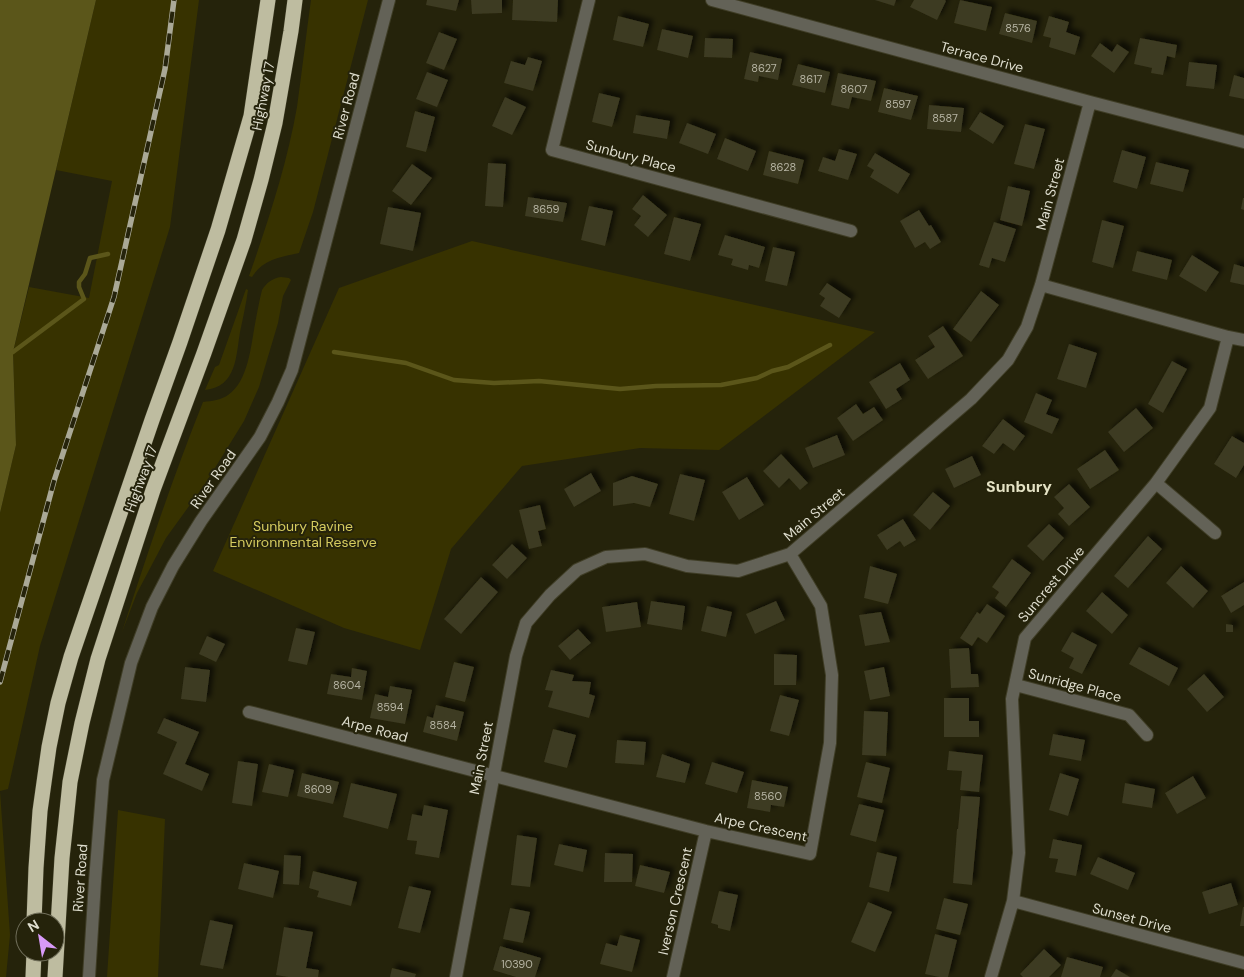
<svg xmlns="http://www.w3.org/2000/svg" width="1244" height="977" font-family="'DM Sans',sans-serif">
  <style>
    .green { fill: #373200 }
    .water { fill: #5b561a }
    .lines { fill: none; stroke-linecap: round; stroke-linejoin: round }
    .stream { stroke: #5b561a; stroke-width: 4.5 }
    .building { fill: #3c3a21; filter: url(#shadow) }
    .minor-casing { stroke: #3f3d26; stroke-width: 14 }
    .tertiary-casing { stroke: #3f3d26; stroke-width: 14 }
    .motorway-casing { stroke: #3f3d26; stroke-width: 16 }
    .minor { stroke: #636257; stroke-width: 12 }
    .tertiary { stroke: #636257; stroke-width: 12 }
    .motorway { stroke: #bebca0; stroke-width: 15 }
    .rail-casing { stroke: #aaa997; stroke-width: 5.5 }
    .rail { stroke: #25230b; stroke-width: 4; stroke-dasharray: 11; stroke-linecap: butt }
    .labels { text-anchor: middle; stroke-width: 4; stroke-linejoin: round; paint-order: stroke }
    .number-label { font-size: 11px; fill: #b6b4a3 }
    .street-label { font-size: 14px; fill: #deddce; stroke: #25230b }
    .park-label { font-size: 14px; fill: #d5cb5f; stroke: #25230b }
    .quarter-label { font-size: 16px; font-weight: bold; fill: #e5e3c5; stroke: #25230b }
  </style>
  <defs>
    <filter id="shadow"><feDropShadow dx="4.5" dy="-4.5" stdDeviation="2.5" flood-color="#0009"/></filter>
  </defs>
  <rect width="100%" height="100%" fill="#25230b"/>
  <path class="green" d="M96,0H199L170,227L40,646L8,789L0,791L10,935L6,977H0V513L16,445L13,352L29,287L89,298L112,181L56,170Z
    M311,0H368L313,212L299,253C280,257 262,260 252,277L249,276C268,222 287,164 297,107C302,71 306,35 311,0Z
    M472,241L875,332L719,450L640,448L522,466L451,549L420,650L344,628L213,571L339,288Z
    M281,277L289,278L291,280L283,296L278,323L259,387L244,421L205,484L166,538L137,593L122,632C147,554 173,477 203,402C212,401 221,400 228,395C248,382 251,346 255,324C257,313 259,302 262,290C266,283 273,278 281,277Z
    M246,289L248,290C246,304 243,318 240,332C236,355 237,387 205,390L215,367L219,365Z
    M118,810L165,819L158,977H107Z"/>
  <path class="water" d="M0,0H96L13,352L16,445L0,513Z"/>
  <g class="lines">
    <path class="stream" d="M13,352L84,299L79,287V282L85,274L90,258L108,254
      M334,352L406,363L454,380L494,383L539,381L620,389L656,386L721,385L757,378L772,371L788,367L830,345"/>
  </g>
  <path class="building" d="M427,0H459L456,11L426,5Z
    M471,0H502V13L472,14Z
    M513,0H558L557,22L512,20Z
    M875,0H896L894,6Z
    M914,0H945L946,1L937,20L910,7Z
    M960,0L992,7L986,31L954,23Z
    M1005,13L1037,21L1032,43L999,34Z
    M618,16L649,24L643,47L613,40Z
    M1049,16L1069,22L1066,32L1080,37L1075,55L1049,47L1051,38L1043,36Z
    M662,29L693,36L688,58L657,50Z
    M439,32L457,39L444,70L426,63Z
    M705,38L733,39L732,58L704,57Z
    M1140,38L1177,45L1175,58L1167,56L1163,75L1151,73L1152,68L1134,64Z
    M1100,43L1112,52L1117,44L1129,52L1114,73L1091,56Z
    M750,52L782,59L778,80L759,76L758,82L744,79Z
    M528,57L542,61L533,91L504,83L511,61L525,65Z
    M1189,62L1217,65L1214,89L1186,86Z
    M798,64L830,72L825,93L792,85Z
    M427,72L448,80L437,107L416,99Z
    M838,73L876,81L871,101L852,97L849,109L831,105Z
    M1234,75L1244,78V99L1229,96Z
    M884,88L918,96L911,120L878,112Z
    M599,93L620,98L612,127L592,122Z
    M505,97L526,107L512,135L492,126Z
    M929,105L964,108L961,132L927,129Z
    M415,111L435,117L426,152L406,147Z
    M980,112L1004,126L993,144L969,129Z
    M636,115L670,121L667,139L633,133Z
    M687,123L716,134L708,154L679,143Z
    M1025,124L1045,129L1034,169L1014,164Z
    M725,138L756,151L748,171L717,159Z
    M839,149L857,154L848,180L818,171L823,157L835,161Z
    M1122,150L1146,157L1137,189L1113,182Z
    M769,151L804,160L798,184L763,175Z
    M875,153L910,174L898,194L870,177L874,170L867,166Z
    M1156,162L1189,170L1183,192L1150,184Z
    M488,163L506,164L503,207L485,206Z
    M412,164L432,178L411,205L392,191Z
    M1008,186L1030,191L1022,226L1000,220Z
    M643,195L667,215L648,237L634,225L641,216L632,209Z
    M528,197L567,203L563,222L525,216Z
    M1243,198H1244V210L1241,209Z
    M589,206L613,211L605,246L581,240Z
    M388,207L421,213L413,251L380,244Z
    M919,210L929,226L931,225L941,242L930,249L925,242L915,248L900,221Z
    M674,217L701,224L690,261L664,254Z
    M1102,220L1124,226L1113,268L1092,262Z
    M994,222L1016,229L1005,262L992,258L989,268L979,265Z
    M725,235L765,247L759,268L749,265L748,270L731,265L733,259L718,255Z
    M773,247L795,252L787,286L765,281Z
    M1137,251L1172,260L1167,280L1132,271Z
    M1192,255L1219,272L1206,292L1179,276Z
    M1234,264L1244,267V285L1230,282Z
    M827,283L851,299L839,318L820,306L825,298L819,294Z
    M981,291L999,305L971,342L953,329Z
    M943,326L963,356L928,379L915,360L935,347L928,336Z
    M1069,344L1097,353L1086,388L1057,379Z
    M1172,361L1187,369L1163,413L1148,404Z
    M900,363L910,380L896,389L902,399L886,409L869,382Z
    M1036,393L1052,400L1046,414L1059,419L1052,434L1024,422Z
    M856,404L863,414L874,407L883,420L853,441L837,418Z
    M1136,408L1153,428L1124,452L1108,432Z
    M1003,419L1025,436L1014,451L1003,443L994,454L982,446Z
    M837,435L845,455L813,468L805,448Z
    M1232,436L1244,443V465L1236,478L1214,464Z
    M1105,450L1119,470L1090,489L1077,469Z
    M781,454L808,483L800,490L789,478L779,488L763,471Z
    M972,456L981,475L954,488L945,469Z
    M591,473L601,491L574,507L564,489Z
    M680,474L705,480L694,521L669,514Z
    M632,476L658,484L650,507L634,503L613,506V483Z
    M747,477L764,505L739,520L722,492Z
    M1069,484L1090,507L1069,526L1058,514L1064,508L1054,497Z
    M933,492L950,506L930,530L913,515Z
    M540,505L546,529L538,531L542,546L529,549L519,510Z
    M903,519L916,540L904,547L900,541L887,550L877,535Z
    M1049,524L1064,538L1043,561L1027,546Z
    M1148,536L1162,549L1128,588L1114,576Z
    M512,544L527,558L507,579L492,565Z
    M1012,559L1031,573L1006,607L995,598L999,592L992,587Z
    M870,566L897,574L888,604L864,598Z
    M1181,566L1208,591L1193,608L1166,583Z
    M481,577L498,592L461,634L444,619Z
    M1244,582V605L1231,613L1221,596Z
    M1102,592L1128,615L1112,634L1086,611Z
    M651,601L685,606L682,630L647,624Z
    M776,601L785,620L755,634L746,614Z
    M637,602L641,627L606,632L602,607Z
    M987,604L1005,616L987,643L978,637L972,646L960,638L977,612L980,614Z
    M707,606L732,612L726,637L701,631Z
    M881,612L890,642L865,646L859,615Z
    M1226,624L1233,625V632H1226Z
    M296,628L315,632L307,665L288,661Z
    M578,629L591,643L570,660L558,646Z
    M1072,632L1097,645L1082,674L1069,668L1074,658L1061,651Z
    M207,636L225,644L216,662L199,654Z
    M1139,647L1178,668L1169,686L1129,664Z
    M969,648L971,674H978L979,687L951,688L949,649Z
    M774,654L797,655L796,685H774Z
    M454,662L474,667L465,702L445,697Z
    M185,667L210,670L206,702L181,699Z
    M884,667L890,696L870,700L864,671Z
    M352,668L367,671L362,700L327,694L331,674L351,677Z
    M551,670L574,675L572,681L591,682L589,694L595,696L589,718L548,707L553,691L545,690Z
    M1204,674L1224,697L1207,712L1187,689Z
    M390,686L412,690L405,724L370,718L375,694L388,697Z
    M780,695L799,700L789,736L770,731Z
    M944,698H969V721H979V737H944Z
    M436,705L464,712L457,741L423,732L427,716L433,718Z
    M864,711L888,712L886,756L862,755Z
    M164,718L199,732L185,764L209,774L202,791L163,774L177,742L157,733Z
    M553,729L576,735L567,768L544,762Z
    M1053,734L1085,740L1081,761L1049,755Z
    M617,740L646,742L644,765L615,763Z
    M949,751L983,755L979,792L960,790L962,771L947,770Z
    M662,754L690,764L685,783L656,777Z
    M238,761L258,764L252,806L232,803Z
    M712,762L744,772L737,793L705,784Z
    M866,762L890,768L882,803L857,797Z
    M269,764L294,770L288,797L262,792Z
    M302,773L339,782L333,804L297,796Z
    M1060,773L1079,779L1068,816L1049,810Z
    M1193,776L1206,798L1177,814L1165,793Z
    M752,780L788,787L784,807L771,805L770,812L747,808Z
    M351,783L397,794L388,829L343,817Z
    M1125,783L1155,789L1152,808L1122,803Z
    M961,796L980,797L972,885L953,883L957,829H958Z
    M859,804L884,810L876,842L850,835Z
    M424,805L448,810L439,858L415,854L417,841L407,840L412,814L422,816Z
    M517,835L537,838L530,887L511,885Z
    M1053,839L1082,845L1076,876L1055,872L1058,859L1049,858Z
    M559,844L587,850L583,872L554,865Z
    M877,852L897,857L889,892L869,887Z
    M605,853L633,854L632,882H604Z
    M284,855L301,856L299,885L283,884Z
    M1098,857L1135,873L1128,890L1090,874Z
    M244,863L279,871L273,898L238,889Z
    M640,865L670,872L664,893L635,886Z
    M313,871L357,882L351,906L317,897L319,891L309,888Z
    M1231,883L1238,905L1209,914L1202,892Z
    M409,886L431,891L420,933L398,928Z
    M719,891L738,895L730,931L718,928V925L711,923Z
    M944,898L968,904L960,935L936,929Z
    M868,902L892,912L875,952L851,942Z
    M1243,907H1244V926H1240Z
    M510,908L530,912L523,943L503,939Z
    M210,920L233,925L223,969L200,965Z
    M284,927L313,932L306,968L319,970L318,977H288L276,975Z
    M935,934L957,940L948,977H939L925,974Z
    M620,935L640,940L632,972L600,964L606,943L617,946Z
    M500,946L541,958L535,977H516L493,970Z
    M1044,949L1061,965L1049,977H1023L1020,974Z
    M1067,957L1103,967L1100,977H1061Z
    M392,968L416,974L415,977H390Z
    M1116,969L1130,977H1111Z"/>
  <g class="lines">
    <g class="minor-casing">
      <path id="minor" d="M589,0L552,150L851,231
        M712,0L1090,102L1244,142
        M1228,337L1244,340
        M1156,483L1215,533
        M1016,685L1129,715L1147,735
        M249,712L706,831L810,854L830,743L832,675L821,606L790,554
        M1013,901L1244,963
        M456,977L516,656L526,623L550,595L577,570L606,557L645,554L687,566L738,571L790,554L971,399L1008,360L1027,327L1041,285L1090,102
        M673,977L706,831
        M991,977L1013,901L1019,853L1012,699L1025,638L1156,483L1210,408L1228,337L1041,285"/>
    </g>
    <g class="tertiary-casing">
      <path id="tertiary" d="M89,977L95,881L103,780L131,663L152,607L173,566L201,521L260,437L278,402L292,370L389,0"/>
    </g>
    <g class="motorway-casing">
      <path id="motorway" d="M34,922L36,868L40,811L49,747L58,703L71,657L152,420L180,342L218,230L251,116L268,0
        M33,977L34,952
        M55,977L62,858L66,821L70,782L82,723L98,659L153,490L204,353L244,240L261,180L275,123L291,31L295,0"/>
    </g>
    <use href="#minor" class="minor"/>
    <use href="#tertiary" class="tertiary"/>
    <use href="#motorway" class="motorway"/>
    <g class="rail-casing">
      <path id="rail" d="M0,682L54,481L114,297L165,69L174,0"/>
    </g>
    <use href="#rail" class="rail"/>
  </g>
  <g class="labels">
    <g class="number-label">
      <text x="1018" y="32">8576</text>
      <text x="764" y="72">8627</text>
      <text x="811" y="83">8617</text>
      <text x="854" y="93">8607</text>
      <text x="898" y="108">8597</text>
      <text x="945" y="122">8587</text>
      <text x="783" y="171">8628</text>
      <text x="546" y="213">8659</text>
      <text x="347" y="689">8604</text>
      <text x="390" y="711">8594</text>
      <text x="443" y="729">8584</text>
      <text x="318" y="793">8609</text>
      <text x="768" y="800">8560</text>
      <text x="517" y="968">10390</text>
    </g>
    <g class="street-label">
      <text transform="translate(982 57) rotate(15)" y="5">Terrace Drive</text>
      <text transform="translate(263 96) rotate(-79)" y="5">Highway 17</text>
      <text transform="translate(346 106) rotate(-75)" y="5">River Road</text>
      <text transform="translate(631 156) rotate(15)" y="5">Sunbury Place</text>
      <text transform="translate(1050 194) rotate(-75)" y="5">Main Street</text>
      <text transform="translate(141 479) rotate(-70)" y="5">Highway 17</text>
      <text transform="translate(213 479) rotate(-55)" y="5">River Road</text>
      <text transform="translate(814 514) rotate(-40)" y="5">Main Street</text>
      <text transform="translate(1051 584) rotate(-50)" y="5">Suncrest Drive</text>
      <text transform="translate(1075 685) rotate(15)" y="5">Sunridge Place</text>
      <text transform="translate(375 729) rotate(15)" y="5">Arpe Road</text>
      <text transform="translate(481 758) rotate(-79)" y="5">Main Street</text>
      <text transform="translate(761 827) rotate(12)" y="5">Arpe Crescent</text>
      <text transform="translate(80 878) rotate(-86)" y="5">River Road</text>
      <text transform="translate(675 901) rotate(-77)" y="5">Iverson Crescent</text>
      <text transform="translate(1132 918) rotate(15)" y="5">Sunset Drive</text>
    </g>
    <g class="park-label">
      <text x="303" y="531">Sunbury Ravine<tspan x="303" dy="16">Environmental Reserve</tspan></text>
    </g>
    <g class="quarter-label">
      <text x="1019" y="492">Sunbury</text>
    </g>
  </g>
  <g transform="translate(40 937) rotate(329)"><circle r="24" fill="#25230b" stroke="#6f6d59"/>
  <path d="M0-4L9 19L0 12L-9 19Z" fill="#d89af8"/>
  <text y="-8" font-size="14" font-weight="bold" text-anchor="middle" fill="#deddce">N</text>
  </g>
</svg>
